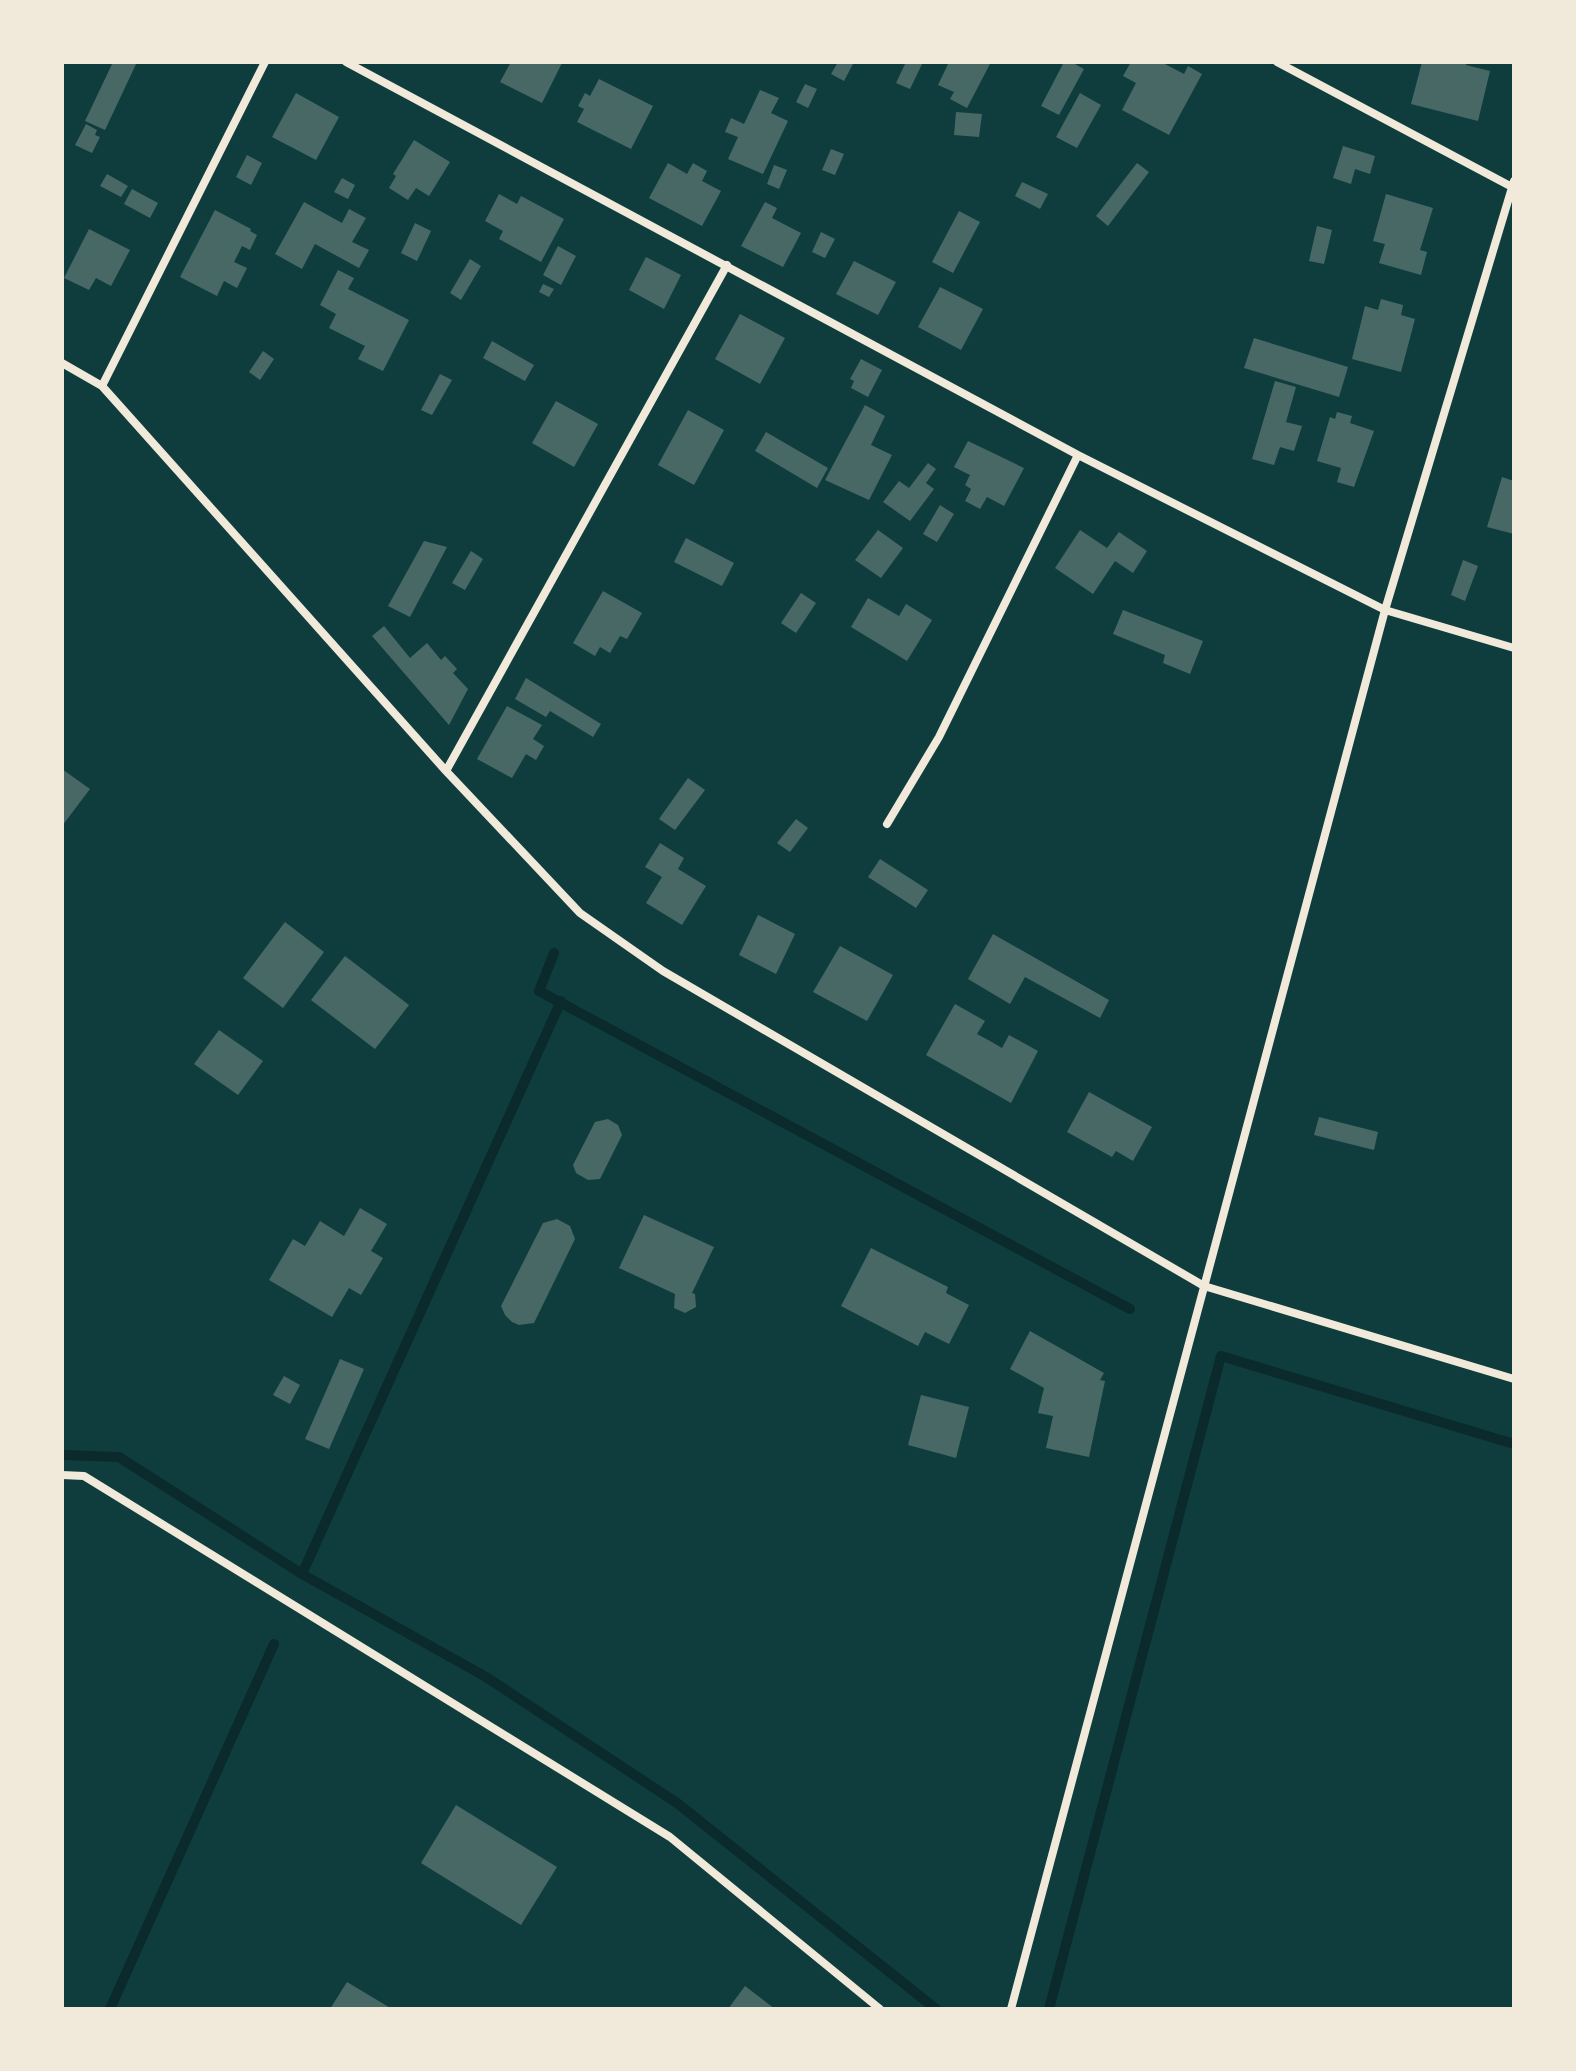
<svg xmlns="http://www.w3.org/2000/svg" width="1576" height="2071" font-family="'DejaVu Sans',sans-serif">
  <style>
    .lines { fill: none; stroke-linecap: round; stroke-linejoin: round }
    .stream { stroke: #0a2a2b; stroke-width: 10 }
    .building { fill: #486865 }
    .minor { stroke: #f1e9da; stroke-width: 8 }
  </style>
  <rect width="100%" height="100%" fill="#0f3d3e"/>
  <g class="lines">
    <path class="stream" d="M554,953L539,991L1130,1309
      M62,1455L119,1457L302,1574L486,1677L677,1803L936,2009
      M302,1574L561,1001
      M110,2009L274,1644
      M1049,2009L1221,1356L1514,1444"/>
  </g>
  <path class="building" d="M113,62H137L105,130L85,121Z
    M511,62H561L562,63L542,103L500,82Z
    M838,62H854L844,81L831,74Z
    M906,62H923L910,89L896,83Z
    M949,62H991L967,108L950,99L954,92L938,85Z
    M1064,62H1071L1084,69L1059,115L1041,106Z
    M1131,62H1161L1184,74L1188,66L1202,74L1169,135L1122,110L1136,83L1123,76Z
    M1422,62H1467L1466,65L1490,71L1478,121L1411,104Z
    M599,79L653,106L631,149L577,122L584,109L578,106L585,93L590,96Z
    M805,84L817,89L808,108L796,102Z
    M760,90L779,98L771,113L788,121L763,174L728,159L738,137L725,132L731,118L744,124Z
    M296,93L339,117L316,160L272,137Z
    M1080,93L1101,105L1077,148L1056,137Z
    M956,112L982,114L979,137L954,135Z
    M86,124L97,130L95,135L100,137L92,153L75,145Z
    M414,140L450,162L429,196L416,188L408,200L389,188L396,176L393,174Z
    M1343,146L1375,156L1370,174L1355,169L1351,184L1333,178Z
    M831,149L844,154L835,175L822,170Z
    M247,155L262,163L251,185L236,177Z
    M668,163L687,174L693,163L707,171L702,181L721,191L702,226L649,198Z
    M1137,163L1149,172L1108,226L1096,216Z
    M774,165L787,170L779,189L767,184Z
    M107,174L128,186L121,197L100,186Z
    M342,178L355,185L348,199L334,192Z
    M1022,182L1048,194L1040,209L1015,196Z
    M132,189L158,203L150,218L124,204Z
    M499,194L517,204L521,196L564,219L541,262L499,239L503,231L485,221Z
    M1386,194L1433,208L1420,250L1427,252L1421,275L1379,263L1385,244L1373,241Z
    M304,202L342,223L349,209L366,218L352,242L369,250L359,268L315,244L302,269L275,254Z
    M765,202L777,208L772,218L801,233L783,267L741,246Z
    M215,210L251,229L250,231L257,235L250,250L242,246L234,262L247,268L237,288L224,281L217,296L180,277Z
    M959,211L980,222L953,273L932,262Z
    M415,223L431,231L417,261L401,253Z
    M1317,226L1332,230L1324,264L1309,261Z
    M89,229L130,250L111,286L96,278L89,290L64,278Z
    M821,232L835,239L825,258L812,252Z
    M558,246L576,256L561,285L543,275Z
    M646,257L681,275L664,309L629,290Z
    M470,259L481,266L461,300L450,293Z
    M854,261L896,282L878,315L836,294Z
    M338,270L354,278L348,289L409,320L383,371L358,359L365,346L329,328L336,314L320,305Z
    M543,284L554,289L549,297L539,292Z
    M940,287L983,309L961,350L918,327Z
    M1381,299L1403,305L1401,315L1415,319L1401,372L1352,359L1365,306L1378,310Z
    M740,314L785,338L760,384L715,359Z
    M1254,338L1348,367L1339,397L1244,368Z
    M492,341L534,365L525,381L483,358Z
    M263,351L274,359L260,380L249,372Z
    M861,359L882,370L868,397L851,388L854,381L850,379Z
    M440,374L452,380L432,415L421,410Z
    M1275,381L1296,387L1286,422L1302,426L1294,451L1280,447L1274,465L1252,459Z
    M556,401L598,424L574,467L532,443Z
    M865,405L885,416L871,445L892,455L869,500L825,480Z
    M688,410L724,430L694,485L658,465Z
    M1337,412L1352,416L1350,423L1374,431L1354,487L1337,482L1341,468L1317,461L1330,417L1335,419Z
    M766,432L828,468L817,488L755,451Z
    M968,441L1024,468L1004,506L987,497L980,509L965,501L971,489L965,485L970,475L954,467Z
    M928,463L936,469L926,483L934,489L910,521L883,502L899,481L909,488Z
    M1502,477L1514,481V534L1487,527Z
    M940,505L954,514L937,542L923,534Z
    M878,530L903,548L881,578L855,560Z
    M1080,530L1107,548L1119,532L1147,551L1133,573L1115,561L1093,594L1055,568Z
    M686,538L734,563L722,586L674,562Z
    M424,541L447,547L410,617L388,606Z
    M471,551L483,559L465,590L452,583Z
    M1463,560L1478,566L1465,601L1451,595Z
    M603,591L642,613L627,639L620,636L610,653L600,647L595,656L573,643Z
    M801,593L816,603L796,633L781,623Z
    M868,598L899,616L906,604L932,620L907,661L851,627Z
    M1123,610L1203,641L1190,674L1163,663L1165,655L1113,634Z
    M384,626L410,658L427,643L441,660L445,656L457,669L453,673L468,689L449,725L372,636Z
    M526,678L601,724L593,737L550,711L546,717L515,699Z
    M507,706L542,725L533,739L544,746L536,760L526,754L512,778L477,759Z
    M62,769L90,789L62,826Z
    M688,778L705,790L675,830L659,819Z
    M796,819L808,828L790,852L777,843Z
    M660,843L684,858L678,869L706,886L682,925L646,903L662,877L645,867Z
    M880,859L928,890L916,908L868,877Z
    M758,915L795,934L776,974L739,955Z
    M285,922L324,952L283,1008L243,978Z
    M993,934L1109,1000L1100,1018L1025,977L1010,1004L968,979Z
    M840,946L893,975L867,1021L813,992Z
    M345,956L409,1005L375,1049L311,1000Z
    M955,1004L985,1021L977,1034L990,1041L1002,1048L1009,1035L1038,1051L1011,1103L926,1055Z
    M219,1030L263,1061L238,1095L194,1064Z
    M1089,1092L1152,1127L1133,1161L1116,1151L1112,1157L1067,1132Z
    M1319,1117L1378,1132L1374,1150L1314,1135Z
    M608,1119L618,1125L622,1135L600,1179L588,1180L576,1173L573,1165L595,1122Z
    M360,1208L387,1224L371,1251L383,1258L361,1295L349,1288L332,1317L269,1280L293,1239L305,1246L320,1221L344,1236Z
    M644,1215L714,1247L692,1293L695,1294L696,1307L685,1313L674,1308L675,1294L619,1268Z
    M557,1219L570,1226L575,1239L534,1323L519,1325L512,1322L505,1315L501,1306L543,1223Z
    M871,1248L948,1287L946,1293L969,1305L949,1344L925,1332L918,1346L841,1306Z
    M1030,1331L1104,1373L1100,1380L1105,1381L1089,1457L1046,1448L1053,1416L1038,1413L1044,1388L1010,1369Z
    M340,1359L364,1369L329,1449L305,1439Z
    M284,1376L300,1385L290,1404L273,1395Z
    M921,1395L969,1407L956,1458L908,1445Z
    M456,1805L557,1867L521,1925L421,1863Z
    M347,1982L392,2009H330Z
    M745,1986L775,2009H728Z"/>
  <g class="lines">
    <path class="minor" d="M346,62L1078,455L1385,610L1514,648
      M1277,62L1512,187
      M62,363L102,386L446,771L580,913L663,971L1204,1286L1514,1379
      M102,386L265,62
      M446,771L727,265
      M887,824L939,737L1078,455
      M62,1475L84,1476L670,1837L880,2009
      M1011,2009L1385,610L1514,181"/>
  </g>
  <rect width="1576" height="2071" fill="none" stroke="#f1e9da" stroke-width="128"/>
</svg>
